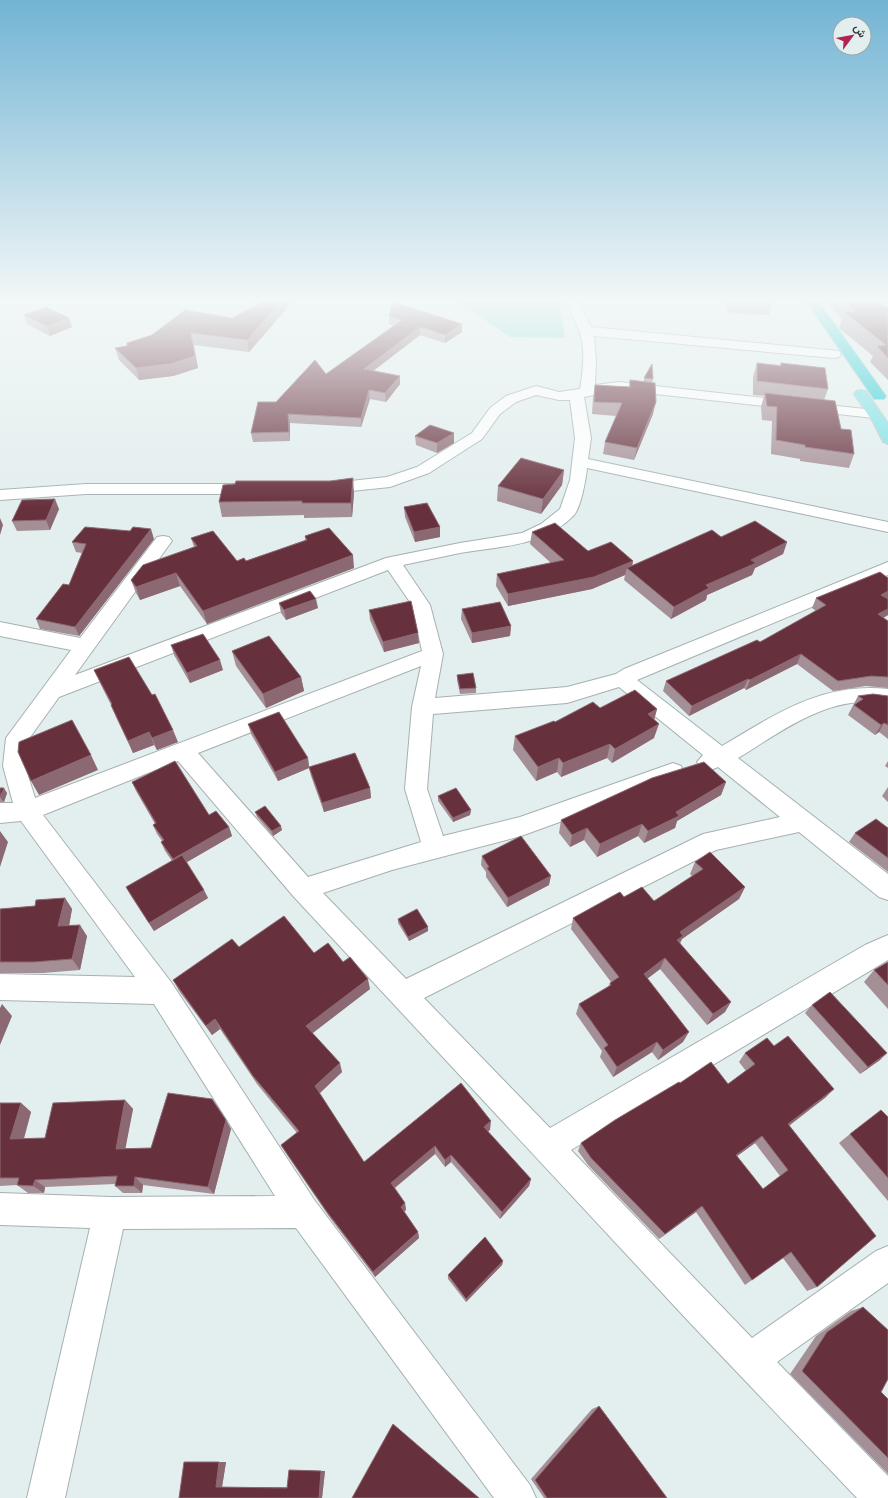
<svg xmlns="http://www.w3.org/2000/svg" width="888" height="1498" font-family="'Roboto Serif',Vazirmatn,serif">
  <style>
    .green { fill: #8ad8db }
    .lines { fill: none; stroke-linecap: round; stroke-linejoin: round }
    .minor-casing { stroke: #a6b0b1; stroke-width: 2 }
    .major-casing { stroke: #c6c8c8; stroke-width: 2 }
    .highway-casing { stroke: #c6c8c8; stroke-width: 2 }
    .minor { fill: #fff; fill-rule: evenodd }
    .major { fill: #7ae0e5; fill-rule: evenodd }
    .highway { fill: #21ccd3; fill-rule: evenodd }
    .wall { fill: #a58f96; fill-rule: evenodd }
    .shaded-wall { fill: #8c6972 }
    .building { fill: #67303d; stroke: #8c6972; fill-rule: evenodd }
  </style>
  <rect width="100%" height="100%" fill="#e3eeee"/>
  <path class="green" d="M452,298H559L565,338L510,337Z"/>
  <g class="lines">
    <g class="minor-casing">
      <path id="minor" d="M566,298H578L582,310L591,327L839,351L841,354L839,357L834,358L594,336L596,360L595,385L619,382L874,410L879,411L881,414L879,417L874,418L619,390L584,397L591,438L588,459L888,522V532L587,468C586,479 581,507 574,515C543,547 501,546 460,553C441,557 422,561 403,565L430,605L443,654L435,698L567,687L616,674L624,669L888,562V575L637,680L722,746C776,714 822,682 888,689V705C881,704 874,702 867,702C820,701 776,735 738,758L888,874V900L879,897L799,832L716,850L424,998L550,1128L865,945L888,935V960L571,1150L752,1338L876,1251L888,1246V1283L777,1362L888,1476V1498H857L692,1325L294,897L178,761L43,815L171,982L315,1201L530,1485L536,1498H494L296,1228L123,1229L65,1498H27L90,1228L0,1225V1193L110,1197L275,1196L154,1004L0,1000V974L135,977L21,821L0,823V803H13L3,766L6,738L71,650L0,636V622L80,638L157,537L163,536L169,537L172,541L169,545L75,675L386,558L460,543L522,533L541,524L560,509L570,480L575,438L570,400H559L536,395L516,402L500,414L482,439L429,473L390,487L323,494L317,492L315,489L317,486L323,484L387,477L417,467L472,433L490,408L506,396L536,386L559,392L580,389C583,371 586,347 579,330C575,319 568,310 566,298ZM388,570L412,605L422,651L35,798L25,766L28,740L59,697ZM421,666L412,707L405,789L421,842L308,877L198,753ZM619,687L703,755L697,762L700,768L708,771L718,767L780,817L703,834L406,979L323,893L392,870L521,836L681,778L684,772L681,766L673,763L520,817L443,836L427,789L433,714L567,703Z
        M86,484H252L258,486L260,489L258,492L252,494H86L0,500V490Z"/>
    </g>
    <g class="major-casing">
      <path id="major" d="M861,390L866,391L888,423V444L883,442L873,422L854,394L856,391Z"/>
    </g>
    <g class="highway-casing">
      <path id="highway" d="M804,298H816L886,396L884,399H874Z"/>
    </g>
    <use href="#minor" class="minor"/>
    <use href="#major" class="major"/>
    <use href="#highway" class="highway"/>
  </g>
  <path class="wall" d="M724,298H772L773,302L769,315L741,314L728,312Z
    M824,298H876L885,307H888V380L870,362L873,356L839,328L842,319L824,299Z
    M294,300L249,352L194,345L198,368L173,376L139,380L119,360L115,348L127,346L232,318Z
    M24,315L72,327L50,336L27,324Z
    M389,316L462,324V332L445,343L420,335L373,371L400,384L386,402L370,399L361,427L290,423V441L253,442L251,433L276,402L326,374L394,326L389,324Z
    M757,363L780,365L781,363L828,389L824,400L854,454L849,468L800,461V459L771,454L772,421L762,420L761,407L764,396L753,395V377Z
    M644,378L653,379L652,383L653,414L634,460L603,454L605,442L616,416L592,414L593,397L595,385L629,387L630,380L644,382Z
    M454,433V443L437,453L416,445L415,436Z
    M564,470L562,485L541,514L497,501L498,486Z
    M354,493L352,517L304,518V515L222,517L219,502Z
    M404,507L440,527V537L415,542L405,517Z
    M59,509L50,530L17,531L12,521Z
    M532,532L588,551L633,561L632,565L721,537L787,542L783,554L755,568L752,575L707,595L706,600L671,619L624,580L625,575L592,589L508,606L496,586L497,574L551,563L530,544Z
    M305,536L354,568L207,624L180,586L140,600L136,593L131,580L194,547L191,538L237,561H246L305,540Z
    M154,539L79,636L40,629L36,619L69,585L82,553L76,552L72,542Z
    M888,578V615L883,618L888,621V688L866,686L833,691L797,664L746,690L744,688L689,716L663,691L666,681L760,642L816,611L812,608L816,598Z
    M279,603L318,608L286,620L281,613Z
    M462,609L511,626L510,636L472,643L461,619Z
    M369,610L419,643L384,652L370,620Z
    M171,645L223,670L190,683L174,655Z
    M232,651L301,677L304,691L266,708L236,666Z
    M94,670L178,742L157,750L154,745L133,753L116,717L111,705L100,683Z
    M457,675L476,688V693L460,694L457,680Z
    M858,696H888V739L879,732L875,735L848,715Z
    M600,708L657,709L654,720V738L612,763L607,758L561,777L557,772L536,781L513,750L515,736Z
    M248,724L308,758L309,767L370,788L371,798L324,812L311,776L309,768L278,781L251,734Z
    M888,761V768L885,766Z
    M132,782L209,815L229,827L232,836L186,862L208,898L154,931L131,896L126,887L172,861L165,851L161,842L162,841L157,834L153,825L155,824L136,791Z
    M726,782L721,795L677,821L675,828L644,843L638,836L597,857L584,840L570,847L559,833L561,820Z
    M888,787V802L882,796Z
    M0,788L7,793L4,802H0Z
    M438,796L471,810L470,815L453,822L438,801Z
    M255,812L282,830L273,836L257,817Z
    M888,828V872L849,842L855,833Z
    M482,856L549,885L507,907L486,877V872L481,865Z
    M695,862L745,887L739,899L682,939L680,943L725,1012L707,1025L660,969L647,979L683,1042L658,1060L652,1052L613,1077L600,1057L602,1051L576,1014L579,1004L608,987L610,983L611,982L571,929L573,918L624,897L654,901L692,876L690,874Z
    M65,898L72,909L69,925L87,936L80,970L43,973H0V909L35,906Z
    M398,919L428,931L409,941L398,923Z
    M239,947L314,953L343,962L370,989L312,1033L342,1072L319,1093L364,1162L490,1130L487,1131L531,1179L529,1186L500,1219L451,1162L445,1167L435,1154L395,1188L405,1203L406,1210L404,1212L418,1232L419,1238L375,1277L330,1218L285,1152L281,1145L297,1133L257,1084L220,1029L212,1035L179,991L173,980Z
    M888,962V1009L864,982L874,970Z
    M812,1005L880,1060L860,1074L805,1013Z
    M774,1046L826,1097L789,1126L817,1287L807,1291L783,1258L752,1280L745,1285L696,1212L659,1239L588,1165L578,1151L581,1143L680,1083L728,1084L746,1071L739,1062L745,1053ZM755,1143L780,1176L763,1189L737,1156Z
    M212,1099L231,1129L214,1194L143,1185L142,1193H123L115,1186V1184L45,1187L44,1193H28L17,1185L0,1186V1103H21L31,1112L24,1139L45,1138L125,1100L133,1109L125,1148H151Z
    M888,1117V1201L839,1143L850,1134Z
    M503,1261L502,1265L466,1302L448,1279V1275Z
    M863,1307L881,1392L888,1399V1474L790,1374L816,1336L851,1311Z
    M599,1406L667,1498H544L531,1479L592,1409Z
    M226,1462L222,1487H287L289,1470L325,1471L322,1498H179Z"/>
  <path class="shaded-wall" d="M284,298H294V300L249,352L247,340Z
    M69,318L72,327L50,336L47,326Z
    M462,324V332L445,343V335Z
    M420,327V335L364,378V369Z
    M191,333L198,368L173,376L139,380L136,368Z
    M400,376V384L386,402L385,393Z
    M369,390L370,399L361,427V418Z
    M656,402L653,414L634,460L637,448Z
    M288,414L290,423V441L289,432Z
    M454,433V443L437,453V443Z
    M564,470L562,485L541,514L543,499Z
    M353,478L354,493L352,517L351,503Z
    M55,499L59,509L50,530L46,520Z
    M0,518L3,525L0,535Z
    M440,527V537L415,542L414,532Z
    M151,529L154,539L79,636L75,627Z
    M787,542L783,554L755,568L752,575L707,595L706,600L671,619L674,607L706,585L751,560Z
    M353,555L354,568L207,624L203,611Z
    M633,561L631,571L627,568L625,575L592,589L508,606V594Z
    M176,573L180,586L140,600L136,587Z
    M888,591V599L876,605L881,595Z
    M316,599L318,608L286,620L284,610Z
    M888,609V615L873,624L878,614Z
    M511,626L510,636L472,643V633Z
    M418,633L419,643L384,652L383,642Z
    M801,654L797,664L746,690L750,680Z
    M220,660L223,670L190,683L187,673Z
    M301,677L304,691L266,708L263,694Z
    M748,679L744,688L689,716L692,706Z
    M657,709L653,724L648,714Z
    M884,723L879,732L875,735L881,725Z
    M659,724L654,738L612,763L615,749Z
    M173,730L178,742L157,750L152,738Z
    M149,732L154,745L133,753L128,741Z
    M610,744L607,758L561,777L563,763Z
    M91,755L98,770L39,795L31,781Z
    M308,758L309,768L278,781L275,772Z
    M559,758L557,772L536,781L538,767Z
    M726,782L721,795L677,821L675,828L644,843L648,831L676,812Z
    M4,788L7,793L4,802L0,797Z
    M370,788L371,798L324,812L322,803Z
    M471,810L470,815L453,822V818Z
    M642,824L638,836L597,857L600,844Z
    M281,826L282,830L273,836L272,831Z
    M229,827L232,836L177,868L173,859Z
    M587,828L584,840L570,847L572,835Z
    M0,831L8,842L0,867Z
    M551,876L549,885L507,907L508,898Z
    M745,887L739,899L682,939L678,947L672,951L680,932Z
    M204,890L208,898L154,931L149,923Z
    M65,898L72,909L67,938L58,926Z
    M80,925L87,936L80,970L72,959Z
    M428,927V931L409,941L408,937Z
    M665,958L660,969L639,985L644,974Z
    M368,979L370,989L309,1036L306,1026Z
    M731,1002L725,1012L707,1025L713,1014Z
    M2,1004L12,1016L0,1045V1008Z
    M215,1019L220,1029L212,1035L206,1026Z
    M689,1032L683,1042L658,1060L663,1050Z
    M657,1042L652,1052L613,1077L617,1067Z
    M887,1053L880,1060L860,1074L868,1067Z
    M340,1063L342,1072L318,1095L315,1086Z
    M834,1089L826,1097L780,1132L788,1124Z
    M125,1100L133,1109L124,1156L116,1149Z
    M21,1103L31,1112L21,1148L10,1139Z
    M226,1120L231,1129L214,1194L208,1187Z
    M491,1121L490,1130L483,1135L484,1127Z
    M762,1136L755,1143L729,1162L736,1155Z
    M435,1146V1154L393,1189L391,1183Z
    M451,1155V1162L445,1167V1160Z
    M135,1177L143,1185L142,1193L134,1186Z
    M531,1179L529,1186L500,1219L502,1212Z
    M35,1180L45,1187L44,1193L33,1186Z
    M405,1203L406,1210L402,1213L401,1207Z
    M702,1206L696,1212L659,1239L665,1234Z
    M418,1232L419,1238L375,1277L373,1272Z
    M503,1261L502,1265L466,1302V1299Z
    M219,1462H226L222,1487H216Z
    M321,1471H325L322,1498H319Z"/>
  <path class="building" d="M270,298H284L247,340L191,333L195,356L170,364L136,368L115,348L127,346V343L152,335L185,310L232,318Z
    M731,298H772L773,302L745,301L731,299Z
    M842,298H876L885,307H888V358L877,346L886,345L844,312L855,311Z
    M393,302L462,324L445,335L420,327L364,369L400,376L385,393L369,390L361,418L288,414L289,432L251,433L258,402H276L315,360L326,374L402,320L389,316Z
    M46,307L69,318L47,326L24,315Z
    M757,363L781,366V363L825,368L828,389L757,381Z
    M652,364L653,379L644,378Z
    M630,380L655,383L656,402L637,448L605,442L622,403L594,402L595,385L630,387Z
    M765,393L835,401L841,429L851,430L854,454L805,447V445L776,440L777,407L767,406Z
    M430,425L454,433L437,443L415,436Z
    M521,458L564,470L543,499L498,486Z
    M353,478L351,503H302V501L219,502L223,485L235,484L236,481H330Z
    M55,499L46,520L12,521L22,500Z
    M427,503L440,527L414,532L404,507Z
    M755,521L787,542L751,560L756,563L706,585L709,588L674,607L627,568L712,530L721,537Z
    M555,523L588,551L611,542L633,561L594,577L508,594L497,574L564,560L532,532Z
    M85,527L130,531L133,527L151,529L75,627L36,619L63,584L69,585L86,544L72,542Z
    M329,528L353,555L203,611L176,573L136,587L131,580L143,565L197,546L191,538L213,531L237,561L244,558L246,561L307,540L305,536Z
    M880,572L888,578V591L881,595L888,599V609L878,614L888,621V677L871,676L838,681L801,654L750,680L748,679L692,706L666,681L757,640L760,642L826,605L816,598Z
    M310,591L316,599L284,610L279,603Z
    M411,601L418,633L383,642L369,610Z
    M500,602L511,626L472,633L462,609Z
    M203,634L220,660L187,673L171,645Z
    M269,636L301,677L263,694L232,651Z
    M129,657L152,695L155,694L173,730L152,738L149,732L128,741L111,705L112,704L94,670Z
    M473,673L476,688L460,689L457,675Z
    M635,690L657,709L648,714L659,724L615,749L610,744L563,763L559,758L538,767L515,736L554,721L555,722L593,702L600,708Z
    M873,694L888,696V725L884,723L881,725L854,705L863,699L858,696Z
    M279,712L308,758L275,772L248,724Z
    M72,720L91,755L31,781L18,752L19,742Z
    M355,753L370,788L322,803L309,767Z
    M175,761L209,815L216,811L229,827L173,859L161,842L164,840L153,825L156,823L132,782Z
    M704,762L726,782L676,812L679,816L648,831L642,824L600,844L587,828L572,835L561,820L652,778Z
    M0,788H4L0,797Z
    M456,788L471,810L453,818L438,796Z
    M265,806L281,826L272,831L255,812Z
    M876,819L888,828V858L855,833Z
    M521,836L551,876L508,898L487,868L489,867L482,856Z
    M710,852L745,887L680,932L683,936L677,940L731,1002L713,1014L665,958L644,974L689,1032L663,1050L657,1042L617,1067L604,1048L608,1045L579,1004L611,985L610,983L619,977L573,918L620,892L624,897L642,887L654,901L703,869L695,862Z
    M182,855L204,890L149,923L126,887Z
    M65,898L58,926L80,925L72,959L34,962H0V909L35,906L36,900Z
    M417,909L428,927L408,937L398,919Z
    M284,916L314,953L328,943L343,962L350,957L368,979L306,1026L340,1063L315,1086L364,1162L461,1083L491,1121L484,1127L531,1179L502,1212L451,1155L445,1160L435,1146L391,1183L405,1203L401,1207L418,1232L373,1272L327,1212L281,1145L299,1131L253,1076L215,1019L206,1026L173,980L232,939L239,947Z
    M888,962V985L874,970Z
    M830,992L887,1053L868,1067L812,1005Z
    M788,1036L834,1089L788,1124L876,1236L817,1287L791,1252L752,1280L702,1206L665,1234L591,1158L581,1143L615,1120L679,1082L680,1083L711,1062L728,1084L755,1064L745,1053L767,1038L774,1046ZM762,1136L788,1170L763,1189L736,1155Z
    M168,1093L212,1099L226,1120L208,1187L135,1177L134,1186H115L117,1176L35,1180L33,1186L17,1185L19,1178H0V1103H21L10,1139L45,1138L53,1103L125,1100L116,1149L151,1148Z
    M881,1110L888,1117V1178L850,1134Z
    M485,1237L503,1261L466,1299L448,1275Z
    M863,1307L888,1330V1379L881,1392L888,1399V1458L802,1371L827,1332Z
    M599,1406L667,1498H547L535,1480Z
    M393,1424L479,1498H352Z
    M184,1462H219L216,1487L287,1488L289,1470L321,1471L319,1498H179Z"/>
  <linearGradient id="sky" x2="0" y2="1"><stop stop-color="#72b4d4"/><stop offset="0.59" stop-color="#f2f7f7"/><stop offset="1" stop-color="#f2f7f7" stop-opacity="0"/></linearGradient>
  <rect width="888" height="508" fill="url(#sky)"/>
  <g transform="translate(852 36) rotate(58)"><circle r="19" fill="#e3eeee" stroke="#9da6a6"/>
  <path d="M0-3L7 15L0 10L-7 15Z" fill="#b22254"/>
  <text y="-6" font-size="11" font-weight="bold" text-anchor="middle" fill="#343939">ش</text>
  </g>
</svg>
